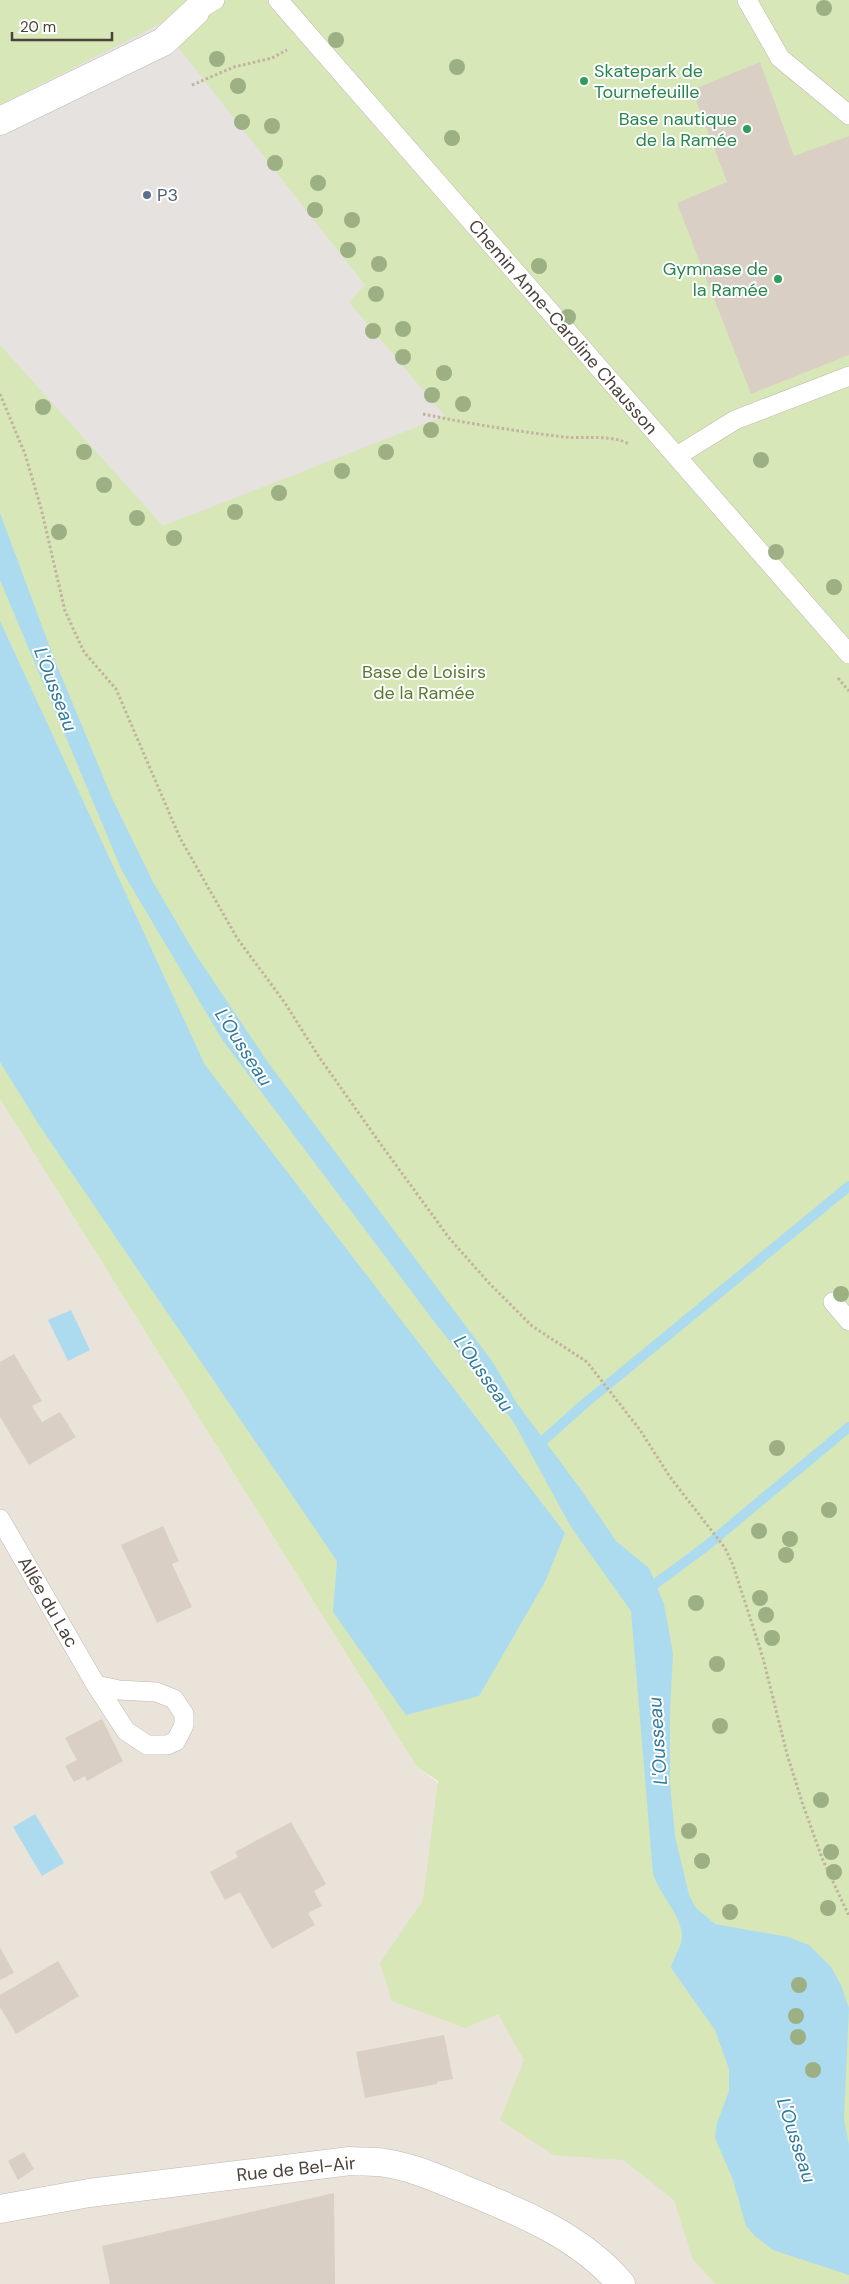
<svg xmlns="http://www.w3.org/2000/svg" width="849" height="2284" font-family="'DM Sans',sans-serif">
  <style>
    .residential { fill: #e9e3da }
    .green { fill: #d7e7b7 }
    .parking { fill: #e5e2e0 }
    .water { fill: #acdbef }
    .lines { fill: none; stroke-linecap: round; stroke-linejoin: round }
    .stream { stroke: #acdbef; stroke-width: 10 }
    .building { fill: #dacfc5 }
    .service-casing { stroke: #c1b8af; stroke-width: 20 }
    .minor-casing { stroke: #c1b8af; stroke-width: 29 }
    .path { stroke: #c2b2a0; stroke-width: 3; stroke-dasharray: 2.5 2.5; stroke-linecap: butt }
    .service { stroke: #fff; stroke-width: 19 }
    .minor { stroke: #fff; stroke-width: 28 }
    .tree { fill: #9cb084 }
    .leisure-dot { fill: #2e9e5b; stroke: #fff; stroke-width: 2 }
    .service-dot { fill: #5c6f8a; stroke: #fff; stroke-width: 2 }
    .labels { text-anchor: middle; stroke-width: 4; stroke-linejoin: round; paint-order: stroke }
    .leisure-label { font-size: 18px; fill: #27864d; stroke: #fff; text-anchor: end }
    .service-label { font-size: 18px; fill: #4e5e75; stroke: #fff; text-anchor: start }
    .street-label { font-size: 18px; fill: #4a423a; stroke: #fff }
    .park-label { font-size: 18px; fill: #547b2e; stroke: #fff }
    .water-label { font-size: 19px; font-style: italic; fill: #307a9b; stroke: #fff }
  </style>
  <rect width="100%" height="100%" fill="#f5f1ec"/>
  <path class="residential" d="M0,1099L417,1767L437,1782L753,2284H0Z"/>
  <path class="green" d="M0,0H849V2284H716L693,2260L674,2200L623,2160L554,2155L500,2120L524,2060L498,2014L465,2028L392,2001L380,1963L423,1900L438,1781L417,1767L0,1099Z"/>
  <path class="parking" d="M160,24L365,285L349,302L445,416L163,526L0,345V105Z"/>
  <path class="water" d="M0,513L55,661L112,798L153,882L194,952L267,1061L492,1361L516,1402L582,1491L616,1541L649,1568L664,1604L673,1654L670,1712V1783L675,1836L689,1895L696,1908L715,1924L788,1937L809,1945L831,1967L841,1985L849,2008L844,2119L849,2145V2275L773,2250L755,2236L746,2226L733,2180L715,2138L717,2123L729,2091V2069L715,2030L671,1968C673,1958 681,1948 682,1938C684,1919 659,1893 653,1874L631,1611L571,1527L513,1421L436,1324L223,1041L122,871L0,580Z
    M0,621L205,1065L565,1533L545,1582L479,1696L406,1715L333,1612L337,1561L39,1125L0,1062Z
    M71,1310L90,1350L68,1361L48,1320Z
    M35,1814L64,1863L42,1876L13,1827Z"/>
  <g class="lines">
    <path class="stream" d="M536,1447L583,1405L849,1186
      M647,1590L705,1547L849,1427"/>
  </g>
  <path class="building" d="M760,62L794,156L849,136V355L751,394L677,203L727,182L692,90Z
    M14,1354L42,1401L32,1406L42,1422L60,1412L76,1437L29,1465L0,1417V1362Z
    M163,1526L179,1561L172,1564L192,1607L157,1623L121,1545Z
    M102,1719L123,1761L87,1781L85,1776L74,1782L65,1766L77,1760L65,1738Z
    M291,1822L326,1884L314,1891L322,1906L308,1913L315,1925L272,1949L240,1892L225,1900L210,1872L238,1857L235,1852Z
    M0,1947L14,1973L0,1980Z
    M58,1961L79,1996L16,2034L0,2007V1995Z
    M444,2035L453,2079L437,2082V2084L365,2098L356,2052Z
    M24,2152L34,2169L18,2180L8,2161Z
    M334,2193L335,2284H110L102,2246Z"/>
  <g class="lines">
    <g class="service-casing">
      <path id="service" d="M278,0L849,654
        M747,0L780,58L849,115
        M195,12L215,0
        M677,456L735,420L849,376
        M833,1302L849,1321
        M0,1519L96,1685L126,1731L147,1745H167L176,1741L184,1725V1714L174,1699L156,1692L119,1690L96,1685"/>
    </g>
    <g class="minor-casing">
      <path id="minor" d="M0,121L163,42L195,12
        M0,2209L89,2193L350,2161C362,2162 374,2161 385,2163C412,2167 436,2178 461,2188C518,2211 581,2236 621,2284"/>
    </g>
    <path class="path" d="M192,85L234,67L272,58L287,50
      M0,394L25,454L41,508L65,611L84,652L116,689L180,838L237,938L285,1003L319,1057L382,1146L450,1239L489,1283L532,1326L587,1362L640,1430L670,1477L725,1548L733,1565L763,1658L787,1754L802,1802L822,1858L849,1916
      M423,414C470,424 516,431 564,437C585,439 610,434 629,444
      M838,678L849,691"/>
    <use href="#service" class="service"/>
    <use href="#minor" class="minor"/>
  </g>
  <g class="tree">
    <circle cx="824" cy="8" r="8"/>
    <circle cx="336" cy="40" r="8"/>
    <circle cx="217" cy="59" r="8"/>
    <circle cx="457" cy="67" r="8"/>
    <circle cx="238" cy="86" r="8"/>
    <circle cx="242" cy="122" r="8"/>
    <circle cx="272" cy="126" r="8"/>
    <circle cx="452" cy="138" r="8"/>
    <circle cx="275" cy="163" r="8"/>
    <circle cx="318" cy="183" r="8"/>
    <circle cx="315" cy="210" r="8"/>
    <circle cx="352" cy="220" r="8"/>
    <circle cx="348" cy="250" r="8"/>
    <circle cx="379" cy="264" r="8"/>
    <circle cx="539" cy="266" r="8"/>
    <circle cx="376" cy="294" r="8"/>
    <circle cx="568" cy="317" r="8"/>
    <circle cx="403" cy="329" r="8"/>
    <circle cx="373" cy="331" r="8"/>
    <circle cx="403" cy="357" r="8"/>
    <circle cx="444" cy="373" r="8"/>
    <circle cx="432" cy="395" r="8"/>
    <circle cx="463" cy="404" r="8"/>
    <circle cx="43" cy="407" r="8"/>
    <circle cx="431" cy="430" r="8"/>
    <circle cx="84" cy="452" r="8"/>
    <circle cx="386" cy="452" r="8"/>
    <circle cx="761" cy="460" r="8"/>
    <circle cx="342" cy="471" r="8"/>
    <circle cx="104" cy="485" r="8"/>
    <circle cx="279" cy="493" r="8"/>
    <circle cx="235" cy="512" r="8"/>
    <circle cx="137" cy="518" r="8"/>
    <circle cx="59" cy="532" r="8"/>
    <circle cx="174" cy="538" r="8"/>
    <circle cx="776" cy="552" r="8"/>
    <circle cx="834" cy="587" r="8"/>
    <circle cx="841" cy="1294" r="8"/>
    <circle cx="777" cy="1448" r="8"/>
    <circle cx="829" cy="1510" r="8"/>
    <circle cx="759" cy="1531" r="8"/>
    <circle cx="790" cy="1539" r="8"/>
    <circle cx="786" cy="1555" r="8"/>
    <circle cx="760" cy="1598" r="8"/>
    <circle cx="696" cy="1603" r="8"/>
    <circle cx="766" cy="1615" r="8"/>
    <circle cx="772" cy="1638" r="8"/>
    <circle cx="717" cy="1664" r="8"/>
    <circle cx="720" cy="1726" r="8"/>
    <circle cx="821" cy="1800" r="8"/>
    <circle cx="689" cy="1831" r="8"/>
    <circle cx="831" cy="1852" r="8"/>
    <circle cx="702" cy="1861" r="8"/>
    <circle cx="834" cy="1872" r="8"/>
    <circle cx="828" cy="1908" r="8"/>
    <circle cx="730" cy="1912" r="8"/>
    <circle cx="799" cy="1985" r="8"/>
    <circle cx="796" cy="2016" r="8"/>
    <circle cx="798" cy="2037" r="8"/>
    <circle cx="813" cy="2070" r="8"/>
  </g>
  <g class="leisure-dot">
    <circle cx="584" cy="81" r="5"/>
    <circle cx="747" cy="129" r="5"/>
    <circle cx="778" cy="279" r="5"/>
  </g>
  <circle class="service-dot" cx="147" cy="195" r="5"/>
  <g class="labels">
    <g class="leisure-label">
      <text x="594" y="77" text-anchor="start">Skatepark de<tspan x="594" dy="21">Tournefeuille</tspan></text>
      <text x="737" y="125">Base nautique<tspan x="737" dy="21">de la Ramée</tspan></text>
      <text x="768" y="275">Gymnase de<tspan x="768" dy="21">la Ramée</tspan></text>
    </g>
    <g class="service-label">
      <text x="157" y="201">P3</text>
    </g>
    <g class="street-label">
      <text transform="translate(563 327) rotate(49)" y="6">Chemin Anne-Caroline Chausson</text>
      <text transform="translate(48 1602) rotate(60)" y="6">Allée du Lac</text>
      <text transform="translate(296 2169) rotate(-6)" y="6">Rue de Bel-Air</text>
    </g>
    <g class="park-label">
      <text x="424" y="678">Base de Loisirs<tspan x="424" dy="21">de la Ramée</tspan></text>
    </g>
    <g class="water-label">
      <text transform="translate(56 689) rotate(69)" y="7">L'Ousseau</text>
      <text transform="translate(244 1047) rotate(57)" y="7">L'Ousseau</text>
      <text transform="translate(484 1373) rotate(55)" y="7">L'Ousseau</text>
      <text transform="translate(657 1741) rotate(-94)" y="7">L'Ousseau</text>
      <text transform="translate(797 2140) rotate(72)" y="7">L'Ousseau</text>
    </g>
  </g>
  <path d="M12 32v8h100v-8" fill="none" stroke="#4a423a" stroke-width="2.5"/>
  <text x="20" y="32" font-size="15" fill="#4a423a" stroke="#ffffff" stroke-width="4" paint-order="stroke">20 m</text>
</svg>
